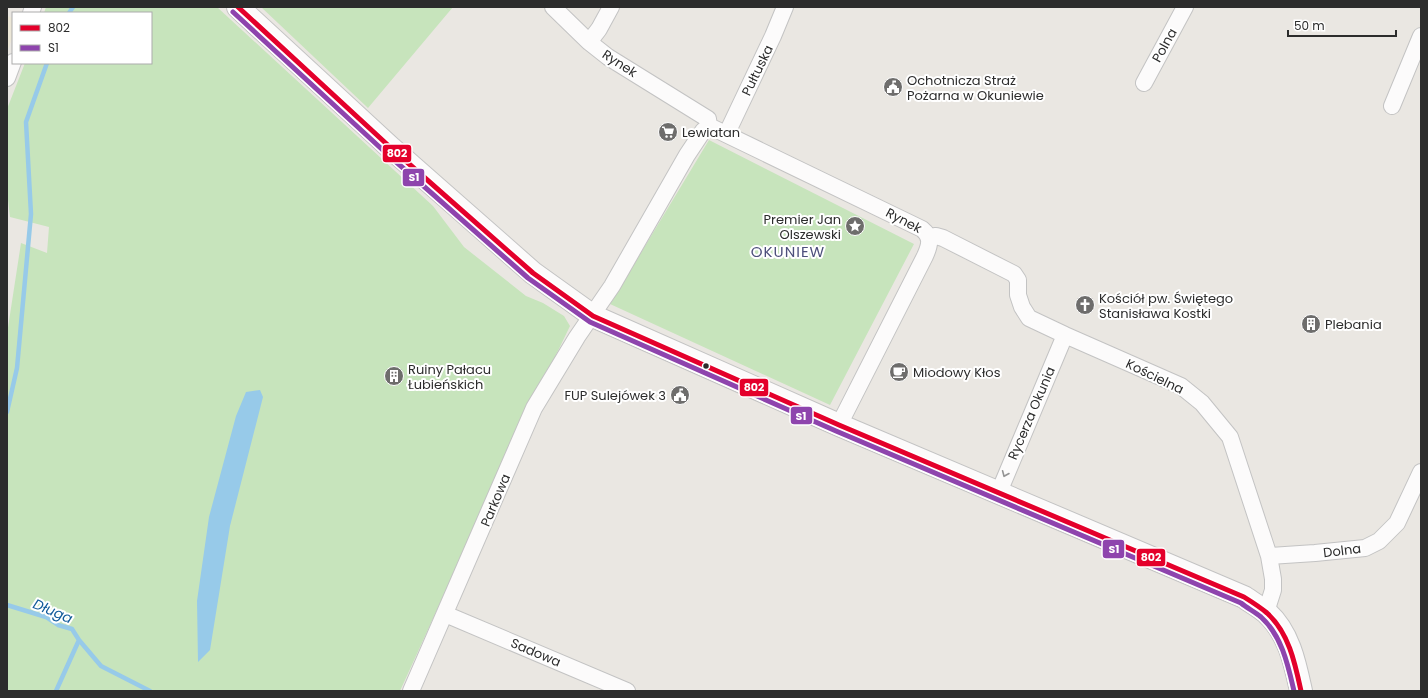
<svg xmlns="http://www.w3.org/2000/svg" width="1428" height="698" font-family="Poppins,sans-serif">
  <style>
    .education { fill: #ece7d7 }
    .green { fill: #c7e4bc }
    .water { fill: #97cae9 }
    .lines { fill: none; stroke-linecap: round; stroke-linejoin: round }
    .stream { stroke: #97cae9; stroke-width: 4.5 }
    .street-casing { stroke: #c3c3c3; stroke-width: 18 }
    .secondary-casing { stroke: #c3c3c3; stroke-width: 24 }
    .street { stroke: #fcfbfb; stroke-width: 16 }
    .secondary { stroke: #fcfbfb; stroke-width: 22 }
    .bus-1-casing { stroke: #fff; stroke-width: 8 }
    .bus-2-casing { stroke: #fff; stroke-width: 8 }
    .bus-1 { stroke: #e4002b; stroke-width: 5 }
    .bus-2 { stroke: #8e44ad; stroke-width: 5 }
    .oneway { stroke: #949494 }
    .bus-dot { fill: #2c2c2c; stroke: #fff; stroke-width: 1.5 }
    .labels { text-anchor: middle; stroke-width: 4; stroke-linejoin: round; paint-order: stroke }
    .street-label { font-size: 13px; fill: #2c2c2c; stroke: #fff }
    .poi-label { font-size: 13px; fill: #2c2c2c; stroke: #fff; text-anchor: start }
    .water-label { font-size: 14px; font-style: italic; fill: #115a9a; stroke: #fff }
    .quarter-label { font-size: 15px; letter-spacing: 1px; fill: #4d4f7b; stroke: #fff }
    .line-badge { stroke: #fff; stroke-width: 1.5 }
    .badge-label { font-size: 11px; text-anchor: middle; font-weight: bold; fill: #fff }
  </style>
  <rect width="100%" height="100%" fill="#eae7e2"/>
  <path class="education" d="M7,16L13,18V36L7,52Z"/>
  <path class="green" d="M46,7H217L433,206L464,247L526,296L543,303L564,316L570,326L502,467L400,691H7V334L21,243L47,253L49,227L10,217L7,191V109L25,63H151V13H44Z
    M261,7H453L368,108Z
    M709,140L914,244L830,405L610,304Z"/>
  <path class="water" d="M260,390L263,397L230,526L210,650L198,662L197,601L209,517L236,416L246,392Z"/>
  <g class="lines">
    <path class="stream" d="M69,13L73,7
      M7,412L17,368L31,214L26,122L47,63
      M7,605L46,617L58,625L72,629L79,640L56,691
      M79,640L101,666L150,691"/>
    <g class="street-casing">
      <path id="street" d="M553,7L589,42L608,57L708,119L709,126
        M31,13L33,7
        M589,42L599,29L611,7
        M7,78L13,62
        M1144,83L1185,7
        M1392,106L1421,36
        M709,126L922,229C932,237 930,245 925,256L839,425
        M727,133L773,36L785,7
        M929,237L936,236L943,238L1014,274L1018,280V295L1022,307L1029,318L1065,335L1181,386L1202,403L1230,437L1269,556L1273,579V590L1266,612
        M999,492L1065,335
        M1269,556L1315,553L1365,548L1379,541L1397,523L1421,472
        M445,614L627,691
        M411,691L534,408L577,337L612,286L687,155L703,131L709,126"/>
    </g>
    <g class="secondary-casing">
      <path id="secondary" d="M238,7L391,148L533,273L593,316L839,425L1244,597C1251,602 1260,607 1267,613C1289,633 1295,663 1301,691"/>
    </g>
    <use href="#street" class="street"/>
    <use href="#secondary" class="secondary"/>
    <g class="bus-1-casing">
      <path id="bus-1" d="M238,7L391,148L533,273L593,316L839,425L1244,597C1252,602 1260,607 1267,613C1289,633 1295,663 1301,691"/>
    </g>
    <g class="bus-2-casing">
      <path id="bus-2" d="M233,12L386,153L528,278L590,322L836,431L1241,603C1247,608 1255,612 1261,617C1282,636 1288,665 1294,691"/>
    </g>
    <use href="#bus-1" class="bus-1"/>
    <use href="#bus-2" class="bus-2"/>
  </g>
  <defs><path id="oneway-chevron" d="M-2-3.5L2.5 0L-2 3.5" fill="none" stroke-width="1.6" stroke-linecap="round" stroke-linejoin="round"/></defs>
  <use class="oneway" href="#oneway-chevron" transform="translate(1005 474) rotate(113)"/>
  <defs>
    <g id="civic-disc" transform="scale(1)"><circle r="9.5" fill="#6e6d6c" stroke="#fff"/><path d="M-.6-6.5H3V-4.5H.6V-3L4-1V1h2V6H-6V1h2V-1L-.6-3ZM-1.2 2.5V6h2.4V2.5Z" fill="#fff"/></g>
    <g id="supermarket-disc" transform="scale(1)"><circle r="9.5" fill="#6e6d6c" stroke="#fff"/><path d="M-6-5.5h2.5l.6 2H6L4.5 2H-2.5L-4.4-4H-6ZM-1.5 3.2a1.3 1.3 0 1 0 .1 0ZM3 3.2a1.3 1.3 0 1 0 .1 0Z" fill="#fff"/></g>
    <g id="sight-disc" transform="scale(1)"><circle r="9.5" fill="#6e6d6c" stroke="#fff"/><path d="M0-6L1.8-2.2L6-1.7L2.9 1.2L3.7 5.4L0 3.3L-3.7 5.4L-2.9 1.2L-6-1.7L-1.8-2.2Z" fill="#fff"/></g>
    <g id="church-disc" transform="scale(1)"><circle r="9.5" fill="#6e6d6c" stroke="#fff"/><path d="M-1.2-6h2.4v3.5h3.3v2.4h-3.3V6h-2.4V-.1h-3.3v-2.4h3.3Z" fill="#fff"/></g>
    <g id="building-disc" transform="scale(1)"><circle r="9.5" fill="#6e6d6c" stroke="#fff"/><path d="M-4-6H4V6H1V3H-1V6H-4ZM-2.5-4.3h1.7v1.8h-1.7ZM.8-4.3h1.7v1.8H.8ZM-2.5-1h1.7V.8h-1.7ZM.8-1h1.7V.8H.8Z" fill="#fff"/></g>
    <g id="cafe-disc" transform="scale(1)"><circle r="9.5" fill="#6e6d6c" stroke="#fff"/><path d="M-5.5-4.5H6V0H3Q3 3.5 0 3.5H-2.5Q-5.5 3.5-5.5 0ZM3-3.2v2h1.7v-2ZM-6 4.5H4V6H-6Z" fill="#fff"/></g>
  </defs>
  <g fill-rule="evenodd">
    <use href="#civic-disc" x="893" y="87"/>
    <use href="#supermarket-disc" x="668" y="132"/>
    <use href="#sight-disc" x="855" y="226"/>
    <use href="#church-disc" x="1085" y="305"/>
    <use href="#building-disc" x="1311" y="324"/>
    <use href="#cafe-disc" x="899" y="372"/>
    <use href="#building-disc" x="394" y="376"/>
    <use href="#civic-disc" x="680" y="395"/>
  </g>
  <circle class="bus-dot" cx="706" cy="366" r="3.5"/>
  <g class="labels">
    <g class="street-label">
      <text transform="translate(1164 45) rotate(-61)" y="5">Polna</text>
      <text transform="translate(620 63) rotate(33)" y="5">Rynek</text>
      <text transform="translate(757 70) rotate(-64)" y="5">Pułtuska</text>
      <text transform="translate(904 220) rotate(28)" y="5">Rynek</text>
      <text transform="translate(1155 376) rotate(26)" y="5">Kościelna</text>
      <text transform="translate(1031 413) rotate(-67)" y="5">Rycerza Okunia</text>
      <text transform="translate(495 500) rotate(-67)" y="5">Parkowa</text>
      <text transform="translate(1342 550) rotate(-7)" y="5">Dolna</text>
      <text transform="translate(536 652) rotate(23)" y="5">Sadowa</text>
    </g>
    <g class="poi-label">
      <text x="907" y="85">Ochotnicza Straż<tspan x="907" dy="15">Pożarna w Okuniewie</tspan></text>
      <text x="682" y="137">Lewiatan</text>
      <text x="841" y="224" text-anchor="end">Premier Jan<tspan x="841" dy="15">Olszewski</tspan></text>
      <text x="1099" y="303">Kościół pw. Świętego<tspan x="1099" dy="15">Stanisława Kostki</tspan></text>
      <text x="1325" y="329">Plebania</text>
      <text x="408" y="374">Ruiny Pałacu<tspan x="408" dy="15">Łubieńskich</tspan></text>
      <text x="913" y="377">Miodowy Kłos</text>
      <text x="666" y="400" text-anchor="end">FUP Sulejówek 3</text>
    </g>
    <g class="water-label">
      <text transform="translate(53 611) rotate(23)" y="5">Długa</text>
    </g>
    <g class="quarter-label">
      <text x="788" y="257">OKUNIEW</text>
    </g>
  </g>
  <g class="line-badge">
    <rect x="382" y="144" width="30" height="19" rx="4" fill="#e4002b"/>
    <rect x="402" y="168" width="23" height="19" rx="4" fill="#8e44ad"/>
    <rect x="739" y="378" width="30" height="19" rx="4" fill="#e4002b"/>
    <rect x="790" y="406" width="23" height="19" rx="4" fill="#8e44ad"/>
    <rect x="1102" y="539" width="23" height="20" rx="4" fill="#8e44ad"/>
    <rect x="1136" y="548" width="30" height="19" rx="4" fill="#e4002b"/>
  </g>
  <g class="badge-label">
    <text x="397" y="157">802</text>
    <text x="414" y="181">S1</text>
    <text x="754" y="391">802</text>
    <text x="801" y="420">S1</text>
    <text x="1114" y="553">S1</text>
    <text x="1151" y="561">802</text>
  </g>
  <rect width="1428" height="698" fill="none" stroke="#2c2c2c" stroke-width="16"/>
  <rect x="12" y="12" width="140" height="52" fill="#ffffff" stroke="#ababab"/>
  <rect x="20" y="25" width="20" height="6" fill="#e4002b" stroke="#ababab"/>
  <text x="48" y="32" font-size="12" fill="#2c2c2c">802</text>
  <rect x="20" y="45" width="20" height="6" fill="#8e44ad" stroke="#ababab"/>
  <text x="48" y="52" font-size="12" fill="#2c2c2c">S1</text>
  <path d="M1288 30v6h108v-6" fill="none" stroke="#2c2c2c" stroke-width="2"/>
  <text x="1294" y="30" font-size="12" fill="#2c2c2c" stroke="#ffffff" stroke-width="3" paint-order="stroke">50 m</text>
</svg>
